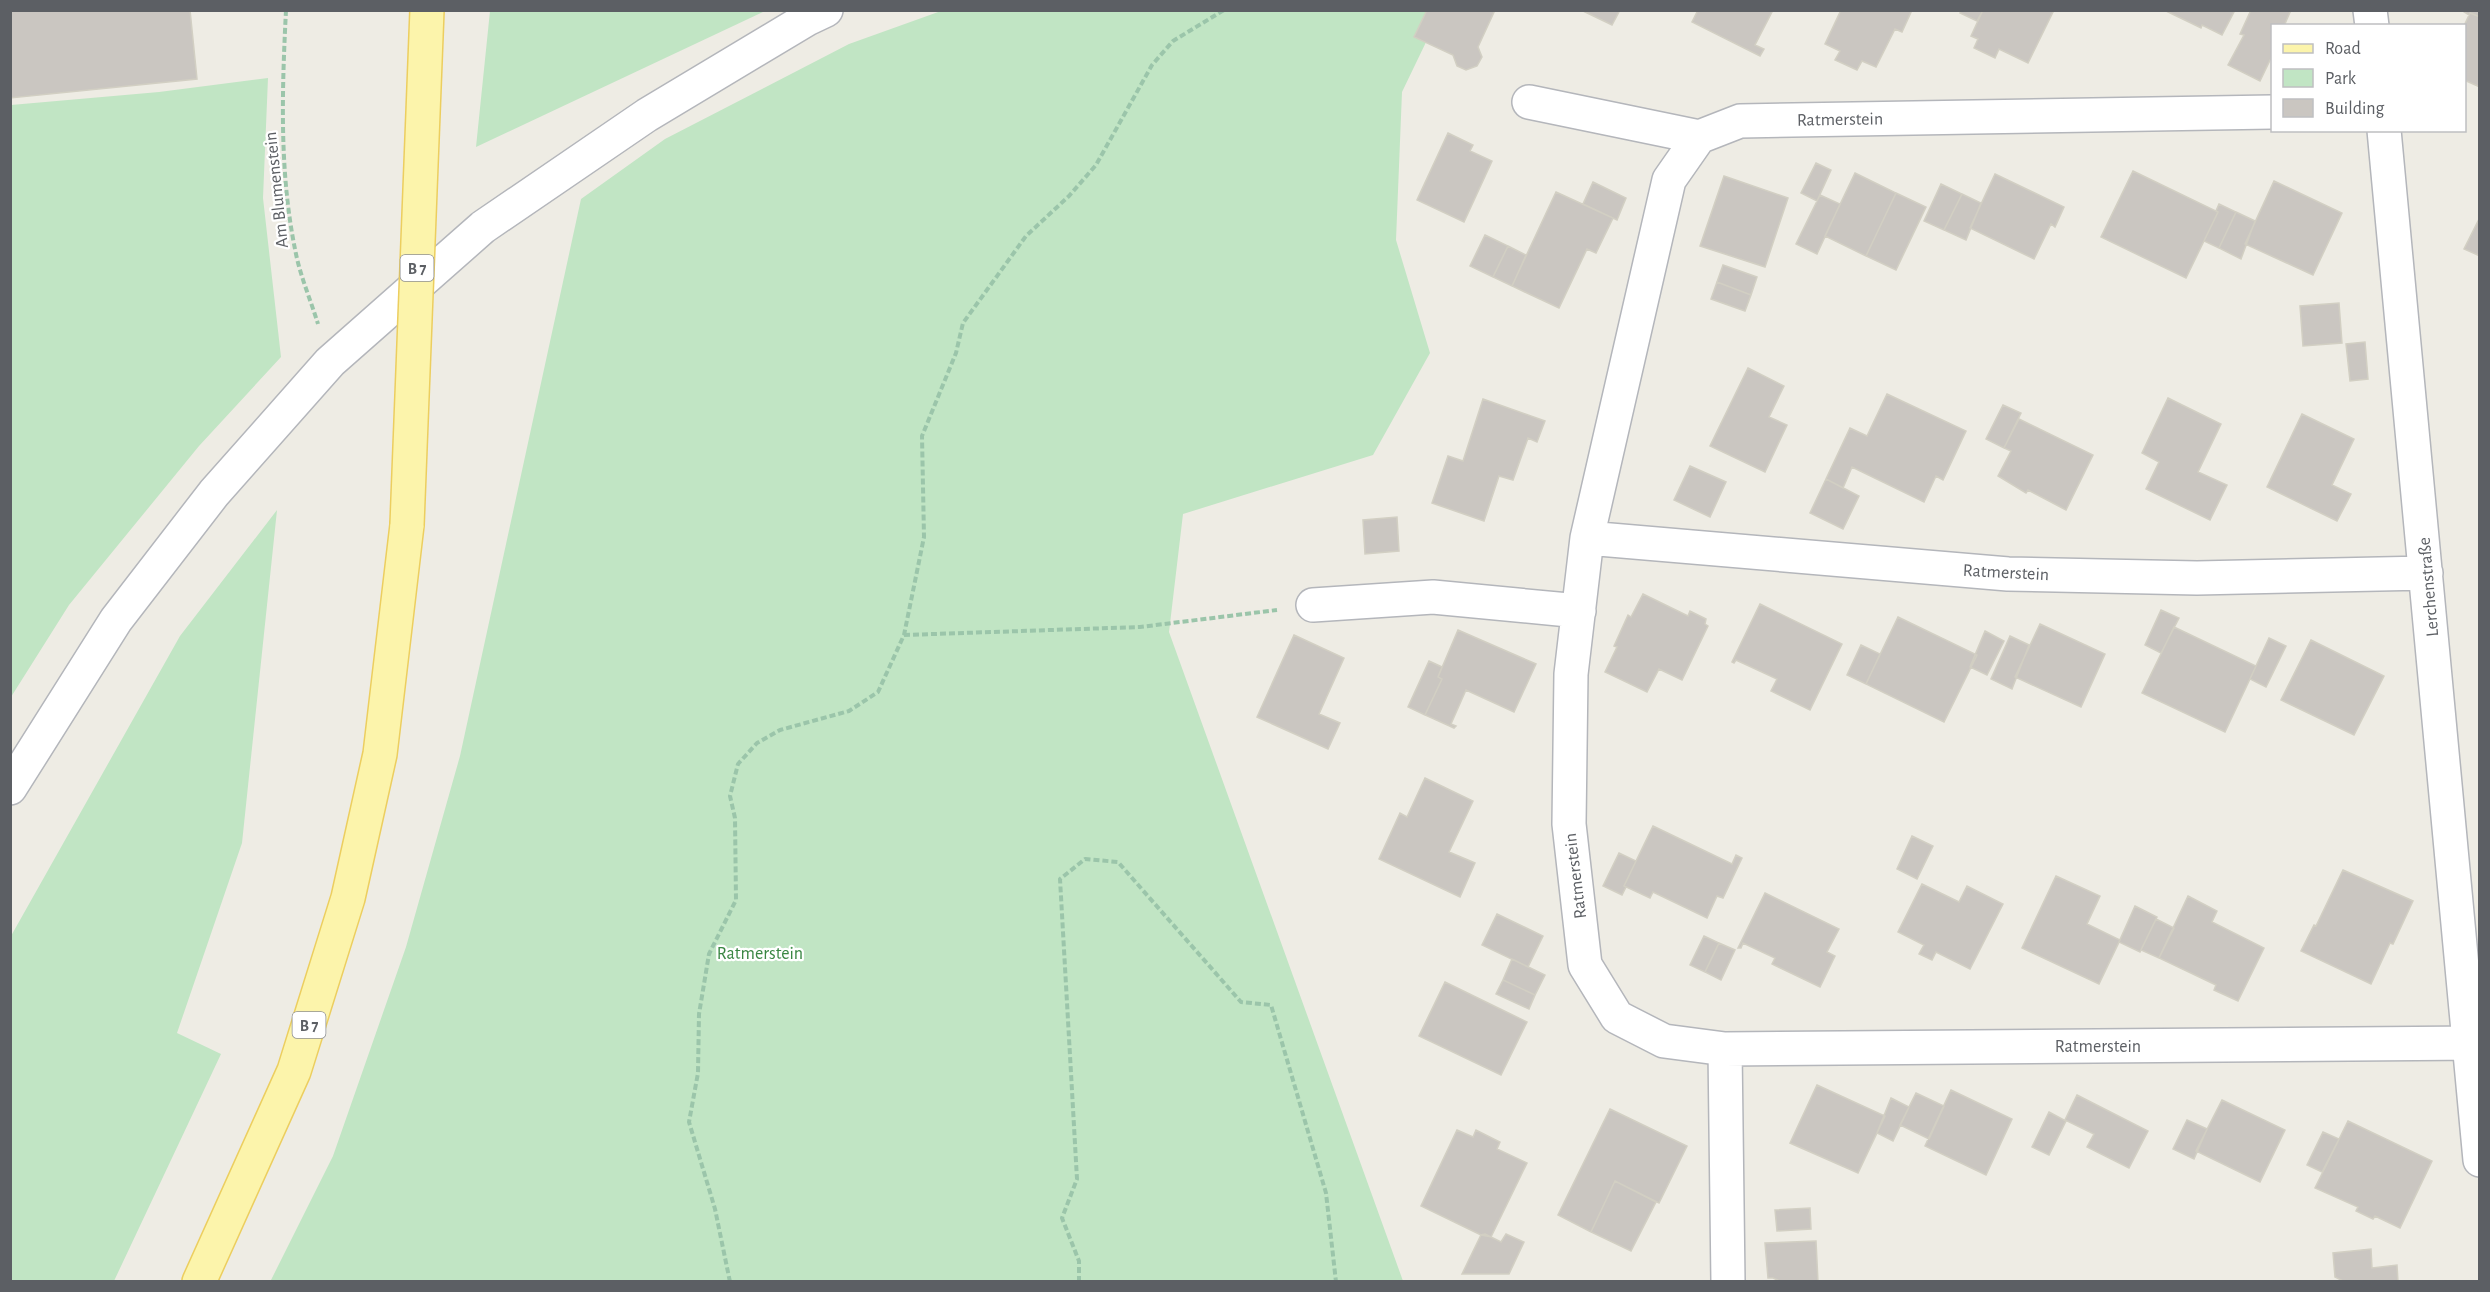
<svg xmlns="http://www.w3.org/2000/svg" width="2490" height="1292" font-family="'Alegreya Sans',sans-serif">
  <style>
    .green { fill: #c1e5c4 }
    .building { fill: #cac6c1; stroke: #d2cfc3; stroke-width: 1.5 }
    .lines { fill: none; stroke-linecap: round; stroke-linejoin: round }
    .minor-casing { stroke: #b4b6bb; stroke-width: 36 }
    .tertiary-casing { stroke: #b4b6bb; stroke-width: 36 }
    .primary-casing { stroke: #ecce5f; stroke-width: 36 }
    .path { stroke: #9bc5aa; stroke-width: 4; stroke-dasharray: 6 3; stroke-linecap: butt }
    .minor { stroke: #fff; stroke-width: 33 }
    .tertiary { stroke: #fff; stroke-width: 33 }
    .primary { stroke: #fcf4ab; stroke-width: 33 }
    .primary-bridge-casing { stroke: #ecce5f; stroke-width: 36; stroke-linecap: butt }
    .primary-bridge { stroke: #fcf4ab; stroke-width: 33 }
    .labels { text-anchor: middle; stroke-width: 4.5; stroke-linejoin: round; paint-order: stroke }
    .shield { fill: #fff; stroke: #8d8f92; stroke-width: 1.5 }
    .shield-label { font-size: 16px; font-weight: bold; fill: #5c5f64 }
    .street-label { font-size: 18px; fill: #5c5f64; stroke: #fff }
    .park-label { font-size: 18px; fill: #398642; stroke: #fff }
  </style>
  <rect width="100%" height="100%" fill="#eeece4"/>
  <path class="green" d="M490,11V10L765,11L476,147Z
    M941,11H1441L1402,92L1396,240L1430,353L1373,455L1183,514L1169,632L1403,1281L270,1282L333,1156L406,947L460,756L581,199L665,139L849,44Z
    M268,78L263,198L281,357L199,446L69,605L11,697V105L159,92Z
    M277,510L242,843L177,1033L221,1054L114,1281H11V936L180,636Z"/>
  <path class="building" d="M10,10H190L197,79L10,98Z
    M1427,10H1495L1478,47L1482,57L1477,66L1466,70L1457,66L1453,55L1414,37Z
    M1581,10H1620L1612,25Z
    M1698,10H1773L1755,45L1764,49L1760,56L1692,22Z
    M1841,10H1912L1902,32L1895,29L1876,67L1862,61L1857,70L1835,60L1840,51L1825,44Z
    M1962,10H1983L1977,21L1960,13Z
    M1983,10H2054L2028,63L1999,49L1995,58L1974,48L1978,39L1971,36Z
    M2164,10H2235L2222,35L2202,25L2201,28Z
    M2251,10H2291L2284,26H2272V56L2260,81L2228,65L2244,35L2240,34Z
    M2461,10H2480V17L2470,13L2469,15Z
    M2470,13L2480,17V87L2464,80V26Z
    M1448,133L1473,145L1470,151L1492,161L1464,222L1417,200Z
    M1816,163L1831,170L1817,201L1801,193Z
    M2133,171L2218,212L2186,278L2101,237Z
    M1855,173L1896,193L1866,256L1825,236Z
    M1995,174L2064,207L2055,227L2051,224L2034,259L1970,228Z
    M1724,176L1788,198L1765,267L1700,246Z
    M2274,181L2342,213L2313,275L2245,244Z
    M1593,182L1626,198L1617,220L1583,204Z
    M1941,184L1962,194L1944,230L1924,221Z
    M1556,192L1613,218L1596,253L1587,249L1559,308L1512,286Z
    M1896,193L1926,207L1896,270L1866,256Z
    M1962,194L1981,203L1966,240L1944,230Z
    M1820,195L1840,204L1817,254L1796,244Z
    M2219,204L2236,212L2219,248L2204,241L2218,212L2216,211Z
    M2236,212L2255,221L2241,259L2219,248Z
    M2480,217V256L2464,249Z
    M1485,235L1508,246L1493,277L1470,266Z
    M1508,246L1526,255L1512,286L1493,277Z
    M1723,265L1757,277L1751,295L1717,282Z
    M1717,282L1751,295L1745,311L1711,299Z
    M2339,303L2342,343L2303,346L2300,306Z
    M2365,342L2368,379L2350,381L2346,344Z
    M1748,368L1784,386L1769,417L1787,425L1765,472L1710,446Z
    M1887,394L1966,431L1943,480L1936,476L1924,502L1852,467L1843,488L1826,479L1850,428L1867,436Z
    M2168,398L2221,424L2198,472L2227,485L2210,520L2146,489L2159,462L2142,453Z
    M1483,399L1545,421L1537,442L1528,438L1513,480L1499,476L1484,521L1432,503L1448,456L1463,461Z
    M2003,405L2021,413L2004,448L1986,439Z
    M2302,414L2354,439L2332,485L2351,494L2337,521L2267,487Z
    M2019,419L2093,455L2066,510L2028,490L2026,493L1998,476L2011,451L2004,448Z
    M1690,466L1726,482L1710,517L1674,500Z
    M1826,479L1859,496L1843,529L1810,513Z
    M1397,517L1399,551L1365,554L1363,520Z
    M1643,594L1688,616L1690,611L1706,619L1705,624L1708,626L1682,680L1659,669L1647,692L1605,672L1617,647L1614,646L1628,615L1631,617Z
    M1760,604L1842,644L1810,710L1771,691L1777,679L1736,660L1734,663L1732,662Z
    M2161,610L2179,618L2161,653L2145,645Z
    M1898,617L1977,655L1944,722L1866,684Z
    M2040,624L2105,654L2081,707L2015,677Z
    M2174,627L2256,666L2225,732L2142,693Z
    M1458,630L1536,664L1514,712L1466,690L1451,724L1456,726L1454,728L1425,715L1442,679L1438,677Z
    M1985,631L2004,641L1987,675L1970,667Z
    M1294,635L1344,658L1319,714L1340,723L1328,749L1257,717Z
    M2010,636L2029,645L2012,689L1991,679Z
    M2269,638L2286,646L2266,687L2250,679Z
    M2311,640L2384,676L2354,735L2281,700Z
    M1861,645L1880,654L1866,684L1847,675Z
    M1429,661L1442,667L1438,677L1442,679L1425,715L1408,707Z
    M1425,778L1473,801L1449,852L1475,863L1460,897L1379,859L1400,813L1407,817Z
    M1653,826L1732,864L1736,855L1742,858L1723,898L1717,896L1707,918L1653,892L1650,898L1624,886Z
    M1912,836L1933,846L1917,879L1897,869Z
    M1619,853L1636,861L1624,886L1626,887L1622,895L1603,886Z
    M2343,870L2413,901L2393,944L2390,943L2371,984L2301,951L2314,925L2316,926Z
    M2056,876L2100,896L2087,924L2120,940L2099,984L2022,948Z
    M1922,884L1959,902L1967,886L2003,904L1970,969L1936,952L1932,960L1919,954L1924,945L1898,932Z
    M1765,893L1839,929L1827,952L1835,956L1820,987L1772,964L1775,958L1743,943L1741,948H1738Z
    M2188,896L2217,911L2212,922L2264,948L2238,1001L2214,990L2216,985L2159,958Z
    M2135,906L2157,917L2140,952L2119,942Z
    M1497,914L1543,936L1528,967L1482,945Z
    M2156,919L2174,928L2159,958L2141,950Z
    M1704,936L1719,943L1705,972L1690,965Z
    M1719,943L1735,950L1721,980L1705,972Z
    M1512,959L1545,975L1535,995L1503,980Z
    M1503,980L1535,995L1529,1009L1496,994Z
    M1445,982L1527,1022L1501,1075L1419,1036Z
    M1817,1085L1885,1116L1858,1173L1790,1143Z
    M1951,1090L2012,1119L1986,1175L1925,1146Z
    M1916,1093L1944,1106L1929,1139L1900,1125Z
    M2077,1095L2148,1131L2129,1168L2087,1147L2094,1134L2065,1120Z
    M1891,1098L1909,1107L1893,1141L1877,1133Z
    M2222,1100L2285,1130L2260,1182L2196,1151Z
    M1610,1109L1687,1146L1659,1203L1615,1181L1591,1232L1558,1215Z
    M2049,1112L2066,1121L2049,1155L2032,1147Z
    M2187,1120L2207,1129L2194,1159L2173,1149Z
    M2348,1121L2432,1161L2400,1228L2375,1216L2373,1219L2356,1211L2358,1207L2315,1188Z
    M1457,1130L1473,1137L1476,1130L1500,1142L1497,1149L1527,1163L1491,1237L1481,1235L1421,1206Z
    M2323,1132L2339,1139L2322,1172L2307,1165Z
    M1615,1181L1656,1202L1631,1251L1591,1232Z
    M1810,1208L1811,1229L1777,1231L1775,1210Z
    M1485,1234L1501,1242L1506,1234L1524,1242L1509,1274H1462L1481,1235Z
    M1816,1241L1818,1282H1782L1773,1278H1768L1765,1243Z
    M2371,1249L2372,1268L2397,1265L2398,1282H2345L2335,1277L2333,1253Z"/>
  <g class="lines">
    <g class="minor-casing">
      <path id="minor" d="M2370,10L2372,26
        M1529,102L1699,137
        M2384,130L2480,1160
        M1587,538L2008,574L2197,578L2426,573
        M1313,605L1433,597L1579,611
        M1725,1049L2480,1043
        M1728,1282L1725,1049L1664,1041L1617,1017L1585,965L1569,824L1571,674L1587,538L1669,180L1699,137L1740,121L2272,112"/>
    </g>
    <g class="tertiary-casing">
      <path id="tertiary" d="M10,788L116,620L214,493L330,362L483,227L647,115L807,19L826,10"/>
    </g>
    <g class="primary-casing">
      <path id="primary" d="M199,1282L294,1071L348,898L380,754L407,525"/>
    </g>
    <path class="path" d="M286,10C282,91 279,174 296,254C301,278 311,301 318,324
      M904,635L1140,627L1277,610
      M730,1282L715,1209L689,1122L698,1073L699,1014L709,954L736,900L735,818L730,796L738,764L757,743L780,730L849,711L878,692L904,635L924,537L922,436L956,353L963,323L1026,236L1069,196L1096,165L1152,65L1173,41L1224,10
      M1079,1282V1261L1062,1218L1077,1179L1060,879L1085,859L1118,862L1241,1002L1271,1005L1326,1193L1336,1282"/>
    <use href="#minor" class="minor"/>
    <use href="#tertiary" class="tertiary"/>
    <use href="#primary" class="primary"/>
    <g class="primary-bridge-casing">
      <path id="primary-bridge" d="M407,525L427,10"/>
    </g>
    <use href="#primary-bridge" class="primary-bridge"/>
  </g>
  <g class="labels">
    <g class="shield">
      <rect x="400.5" y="255" width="33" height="26" rx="4.5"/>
      <rect x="292.5" y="1012" width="33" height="26" rx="4.5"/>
    </g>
    <g class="shield-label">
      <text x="417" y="274">B 7</text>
      <text x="309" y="1031">B 7</text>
    </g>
    <g class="street-label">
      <text transform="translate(1840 119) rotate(-1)" y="6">Ratmerstein</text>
      <text transform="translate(276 190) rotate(-96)" y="6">Am Blumenstein</text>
      <text transform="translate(2006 572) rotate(3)" y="6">Ratmerstein</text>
      <text transform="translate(2428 587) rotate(-95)" y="6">Lerchenstraße</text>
      <text transform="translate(1575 876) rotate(-97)" y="6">Ratmerstein</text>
      <text x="2098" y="1052">Ratmerstein</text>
    </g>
    <g class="park-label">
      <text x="760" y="959">Ratmerstein</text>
    </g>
  </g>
  <rect width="2490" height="1292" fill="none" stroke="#5c5f64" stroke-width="24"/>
  <rect x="2271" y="24" width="195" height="108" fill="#ffffff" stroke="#bebfc1" stroke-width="1.5"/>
  <rect x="2283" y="44" width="30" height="9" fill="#fcf4ab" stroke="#bebfc1" stroke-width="1.5"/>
  <text x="2325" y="54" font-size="18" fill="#5c5f64">Road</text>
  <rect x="2283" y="69" width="30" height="18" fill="#c1e5c4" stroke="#bebfc1" stroke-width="1.5"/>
  <text x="2325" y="84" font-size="18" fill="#5c5f64">Park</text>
  <rect x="2283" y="99" width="30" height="18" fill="#cac6c1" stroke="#bebfc1" stroke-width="1.5"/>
  <text x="2325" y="114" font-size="18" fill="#5c5f64">Building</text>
</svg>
